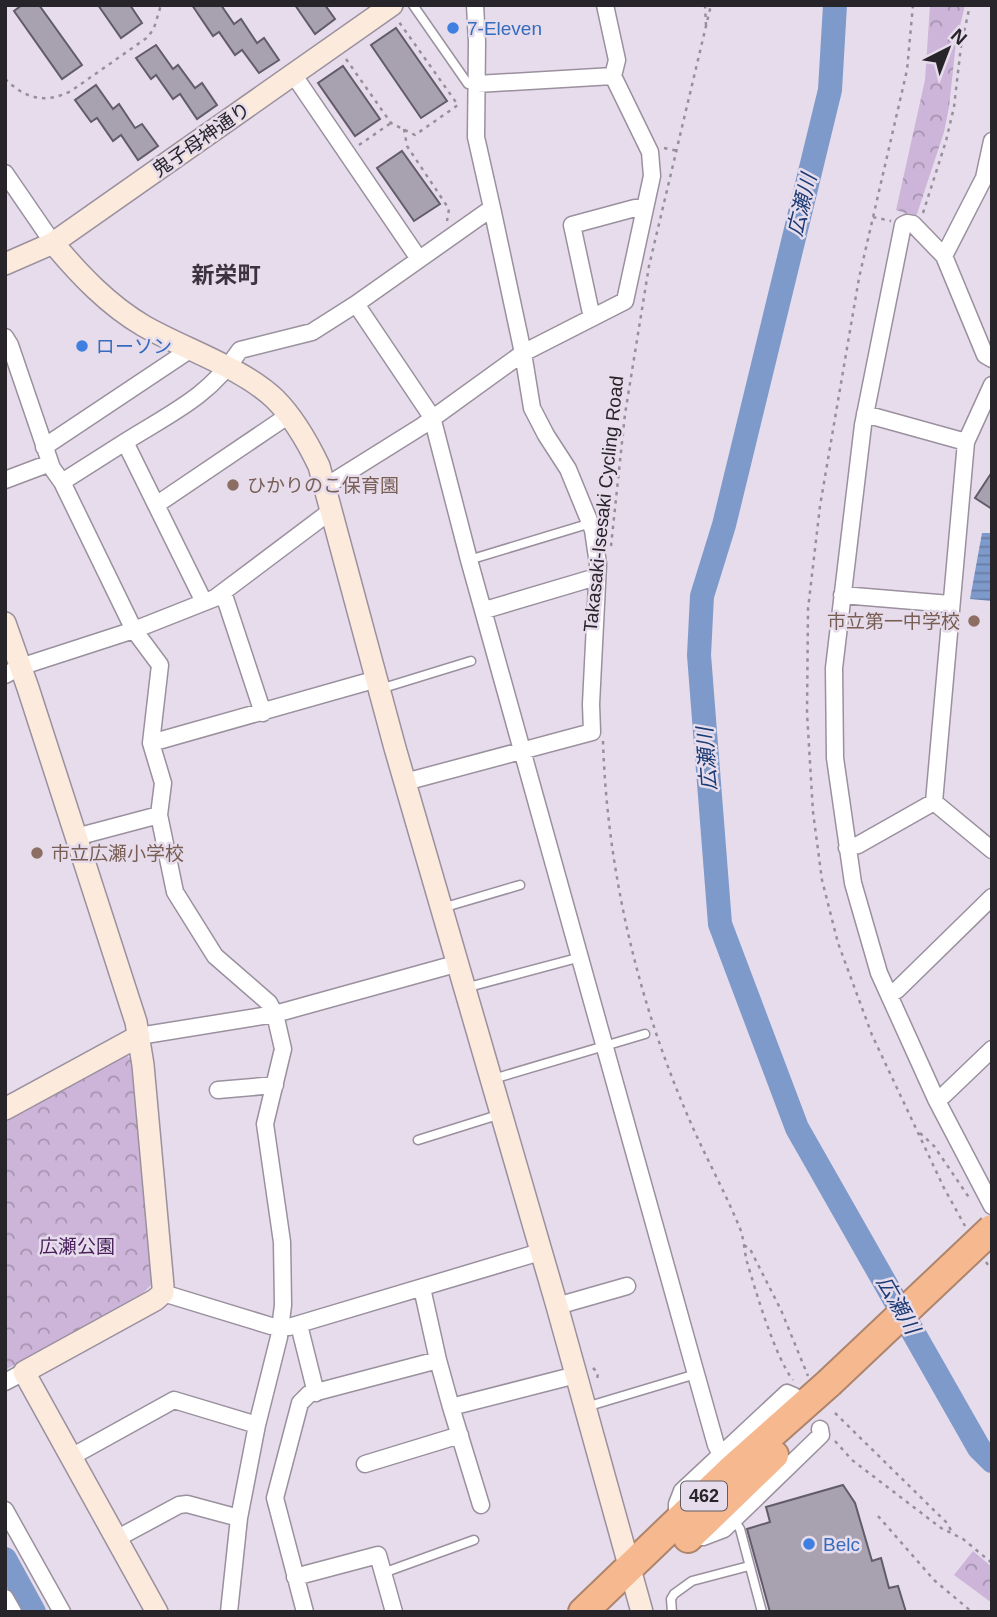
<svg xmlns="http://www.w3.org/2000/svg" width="997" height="1617" font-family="Arial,'Noto Sans JP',sans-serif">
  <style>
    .forest { fill: url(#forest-crowns) }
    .water { fill: url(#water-rules) }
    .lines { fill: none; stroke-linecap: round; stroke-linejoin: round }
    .river { stroke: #7e9aca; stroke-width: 24 }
    .building { fill: #a8a1b0; stroke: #625b68; stroke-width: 2 }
    .lane-casing { stroke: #9a909e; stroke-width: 11 }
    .street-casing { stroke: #9a909e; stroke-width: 19 }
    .secondary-casing { stroke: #9a909e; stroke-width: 24 }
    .highway-casing { stroke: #ad856c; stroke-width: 32 }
    .path { stroke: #97909b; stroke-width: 2.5; stroke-dasharray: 3.5 5; stroke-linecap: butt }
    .lane { stroke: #fff; stroke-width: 8 }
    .street { stroke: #fff; stroke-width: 16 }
    .secondary { stroke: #fceadd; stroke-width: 21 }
    .highway { stroke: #f5b88f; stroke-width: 28 }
    .highway-bridge-casing { stroke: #ad856c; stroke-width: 32; stroke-linecap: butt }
    .highway-bridge { stroke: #f5b88f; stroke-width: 28 }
    .shop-dot { fill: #3f7fe0; stroke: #e6dceb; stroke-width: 2.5 }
    .education-dot { fill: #8d6e63; stroke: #e6dceb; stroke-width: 2.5 }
    .labels { text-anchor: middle; stroke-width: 5; stroke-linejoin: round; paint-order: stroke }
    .shield { fill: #e6dceb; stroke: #615c64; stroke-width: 2 }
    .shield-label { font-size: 18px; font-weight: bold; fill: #28252a }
    .shop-label { font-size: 19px; fill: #366cbe; stroke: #e6dceb; text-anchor: start }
    .street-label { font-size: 19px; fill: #28252a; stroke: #e6dceb }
    .education-label { font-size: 19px; fill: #785e54; stroke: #e6dceb; text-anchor: start }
    .park-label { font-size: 19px; fill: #481e5a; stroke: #e6dceb }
    .water-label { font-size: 21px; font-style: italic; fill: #1a3b75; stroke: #e6dceb }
    .quarter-label { font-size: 23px; font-weight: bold; fill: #3b333f; stroke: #e6dceb }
  </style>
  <defs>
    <pattern id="forest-crowns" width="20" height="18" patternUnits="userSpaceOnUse" patternTransform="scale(1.75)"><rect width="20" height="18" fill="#cdb5d9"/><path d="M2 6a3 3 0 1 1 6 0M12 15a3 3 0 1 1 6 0" fill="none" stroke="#a693b0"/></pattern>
    <pattern id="water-rules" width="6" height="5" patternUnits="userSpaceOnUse" patternTransform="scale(1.75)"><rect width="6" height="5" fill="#7e9aca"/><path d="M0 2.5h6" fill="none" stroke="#677da4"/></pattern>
  </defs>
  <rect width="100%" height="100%" fill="#e6dceb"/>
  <path class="forest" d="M930,5H965L956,43L949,107L944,132L916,217L896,210L925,80Z
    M125,1054L132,1060L152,1284L143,1293L5,1370V1121Z
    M973,1551L992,1567V1603L954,1575Z"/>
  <path class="water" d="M982,533H992V601L970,599Z"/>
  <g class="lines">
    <path class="river" d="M835,5L830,90L724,525L702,596L699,655L720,924L797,1128L979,1448L992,1461
      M5,1559L34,1612"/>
  </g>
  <path class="building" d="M22,5H39L82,65L62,79L14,11Z
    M98,5H130L142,23L121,38Z
    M192,5H221L234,24L241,19L257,43L264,38L279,60L259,73L242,50L235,55L219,32L213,36Z
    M295,5H325L335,19L315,34Z
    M396,28L447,101L421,118L371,45Z
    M156,45L173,69L178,65L195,88L202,83L217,105L197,119L180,94L173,99L156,75L151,79L136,58Z
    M343,66L380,119L355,136L318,83Z
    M96,85L113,109L119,104L135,128L142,124L158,146L138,160L121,135L113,141L97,118L91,122L75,100Z
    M402,151L440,204L414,221L377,168Z
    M992,472V509L975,498Z
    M843,1485L855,1503L872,1561L881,1558L889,1588L898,1586L906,1612H770L747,1529L770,1522L766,1507Z"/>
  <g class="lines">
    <g class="lane-casing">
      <path id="lane" d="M413,5L468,84H477
        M469,560L591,523
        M380,689L471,661
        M442,908L520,885
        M465,988L581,957
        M493,1079L645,1034
        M418,1140L501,1114
        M586,1407L696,1374
        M734,1520L740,1529L762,1612
        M383,1573L474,1540
        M672,1612L671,1599L674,1594L692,1581L749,1566"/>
    </g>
    <g class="street-casing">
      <path id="street" d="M605,5L617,60L613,76
        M293,74L419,259
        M477,84L613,76L650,152L652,176L625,301L523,353L492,208
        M5,173L53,243
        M944,256L984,178L992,141
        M356,304L432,417L469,560L696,1374L716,1445L721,1454
        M592,318L572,225L635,208H645
        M5,337L10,345L52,468L62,482L134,630L160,665L151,743L377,679
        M992,359L985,355L944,256L913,224L907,223L903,225L863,425L834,668L835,758L853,883L879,973L936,1099L992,1206
        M865,414L966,442
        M44,447L191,349
        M5,480L50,463
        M62,482L125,442
        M326,486L422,426L523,353L532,408L546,435L568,469L593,530L598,564L591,704L592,732L405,782
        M156,505L289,415
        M223,592L263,713
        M842,595L950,604
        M204,602L125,442C171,413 209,397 240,350L312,332L356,304L492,208L476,137L477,42L475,5
        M485,610L596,577
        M5,675L20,667L134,630L215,598L332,510
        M151,743L163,783L159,815L175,892L215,956L269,1003L275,1014L283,1049L265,1124L282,1242L283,1305L279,1337L257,1425L239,1518L229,1612
        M934,802L966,442L992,385
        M934,802L992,850
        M76,837L159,815
        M847,848L858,845L934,802
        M889,995L897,990L992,897
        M139,1036L275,1014L459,963
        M218,1090L275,1085
        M936,1099L944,1095L992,1049
        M422,1288L438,1360
        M163,1293L271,1326L289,1327L540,1252
        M557,1306L627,1286
        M299,1325L316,1393
        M5,1382L24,1372
        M451,1407L481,1505
        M71,1457L174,1400L257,1425
        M365,1464L460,1435
        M5,1510L62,1612
        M677,1522V1504L682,1491L787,1393L794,1396
        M691,1535L703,1537L724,1529L821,1435L820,1429
        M116,1539L179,1505L187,1504L239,1518
        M295,1577L378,1555L394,1612
        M5,1598L13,1612
        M305,1612L275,1498L300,1403L309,1394L438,1360L451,1407L576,1375"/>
    </g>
    <g class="secondary-casing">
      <path id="secondary" d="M53,243C79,274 108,305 144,326C184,349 241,367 275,399C294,418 308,443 319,466L395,748L557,1306L642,1612
        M5,264L53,243L392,5
        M5,623L28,688L136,1022L143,1065L163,1286V1293L155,1300L24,1372L157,1612
        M5,1109L139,1036"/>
    </g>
    <g class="highway-casing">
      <path id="highway" d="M688,1538L774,1455
        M583,1612L730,1471L829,1383"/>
    </g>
    <path class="path" d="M705,5L706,26
      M913,5L907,70L859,278L820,506L808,609L807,713L813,812L822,880L838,943L872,1035L944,1188L965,1226
      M346,59L391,123L415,135L458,105L399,22
      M5,79C26,99 45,104 71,91L148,37L154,28L161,5
      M404,129L407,146L449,209L447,221
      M359,145L391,123
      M664,148L678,151
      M923,213L946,141L954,107L961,46L970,5
      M873,217L891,221
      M611,546L625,414L649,266L711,5
      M603,741C607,870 638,1003 690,1121C705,1156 724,1190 739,1226C744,1237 744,1250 747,1262C756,1292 775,1357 793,1380
      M920,1133L934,1146L970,1199
      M744,1245L750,1249L781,1310L808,1376
      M986,1262L992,1271
      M593,1368L598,1373L597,1380
      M835,1413L947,1523L953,1534
      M835,1441L852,1460L941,1528L963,1539L992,1563
      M878,1516L934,1580L972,1612"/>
    <use href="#lane" class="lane"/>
    <use href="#street" class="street"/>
    <use href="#secondary" class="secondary"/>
    <use href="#highway" class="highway"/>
    <g class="highway-bridge-casing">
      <path id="highway-bridge" d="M829,1383L992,1229"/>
    </g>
    <use href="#highway-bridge" class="highway-bridge"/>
  </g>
  <g class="shop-dot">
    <circle cx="453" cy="28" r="7"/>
    <circle cx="82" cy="346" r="7"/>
    <circle cx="809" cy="1544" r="7"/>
  </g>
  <g class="education-dot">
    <circle cx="233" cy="485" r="7"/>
    <circle cx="974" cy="621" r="7"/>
    <circle cx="37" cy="853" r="7"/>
  </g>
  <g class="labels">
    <rect class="shield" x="681" y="1481.5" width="46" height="29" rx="5"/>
    <g class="shield-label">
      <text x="704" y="1502">462</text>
    </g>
    <g class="shop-label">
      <text x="467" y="35">7-Eleven</text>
      <text x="96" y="353">ローソン</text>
      <text x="823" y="1551">Belc</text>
    </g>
    <g class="street-label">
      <text transform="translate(201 139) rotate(-35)" y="7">鬼子母神通り</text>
      <text transform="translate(603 504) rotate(-84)" y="7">Takasaki-Isesaki Cycling Road</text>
    </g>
    <g class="education-label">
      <text x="247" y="492">ひかりのこ保育園</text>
      <text x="960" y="628" text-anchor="end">市立第一中学校</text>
      <text x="51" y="860">市立広瀬小学校</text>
    </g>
    <g class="park-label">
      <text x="77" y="1253">広瀬公園</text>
    </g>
    <g class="water-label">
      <text transform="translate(802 205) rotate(-76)" y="7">広瀬川</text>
      <text transform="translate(707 759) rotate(-94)" y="7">広瀬川</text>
      <text transform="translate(898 1305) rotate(60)" y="7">広瀬川</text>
    </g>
    <g class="quarter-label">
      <text x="226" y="283">新栄町</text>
    </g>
  </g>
  <rect width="997" height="1617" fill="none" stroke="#28252a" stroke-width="14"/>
  <g transform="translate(948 49) rotate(42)" stroke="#e6dceb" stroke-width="5" paint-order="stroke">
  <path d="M0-5L12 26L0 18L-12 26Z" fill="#28252a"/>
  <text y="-10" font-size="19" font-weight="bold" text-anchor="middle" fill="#28252a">N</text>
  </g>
</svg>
